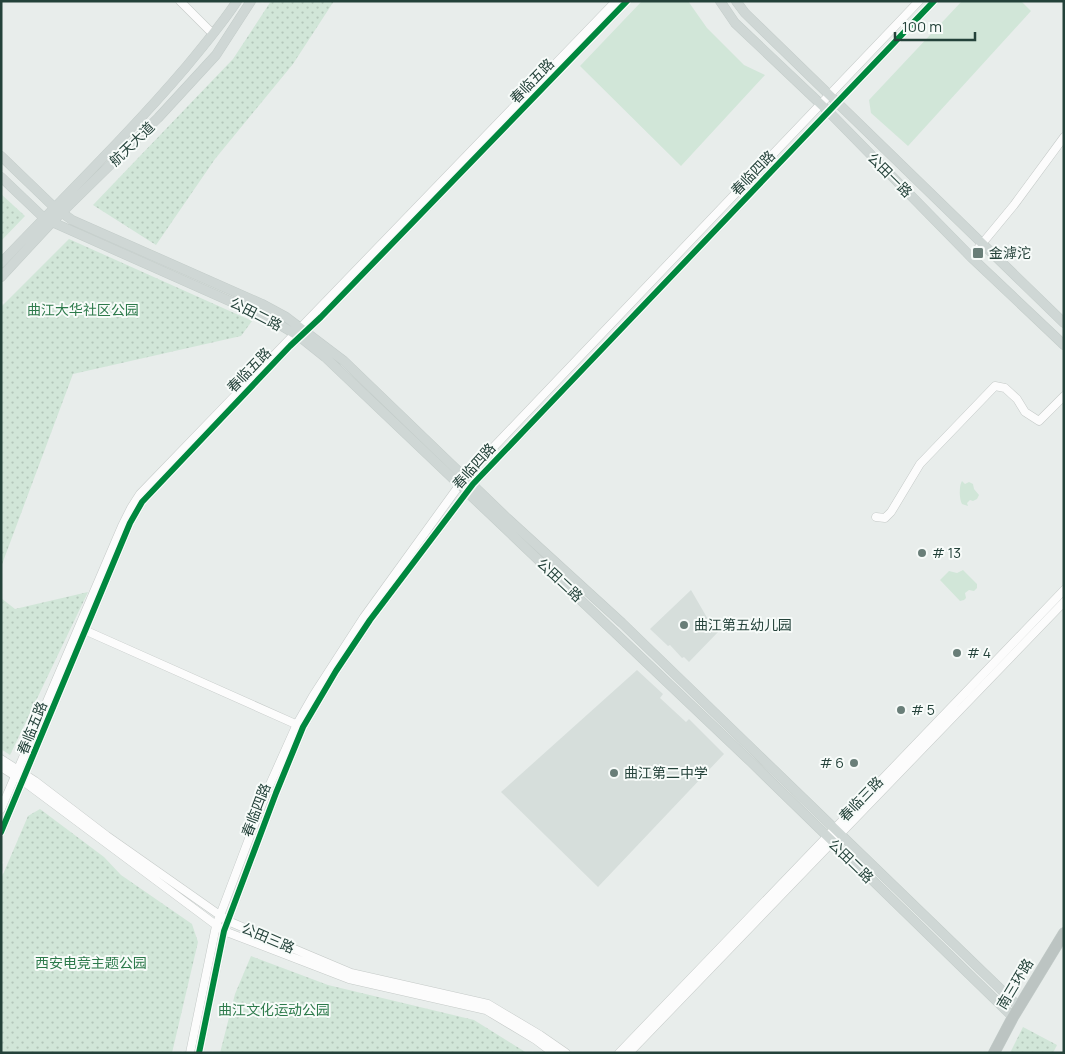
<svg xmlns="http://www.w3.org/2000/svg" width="1065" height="1054" font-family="Manrope,'Noto Sans SC',sans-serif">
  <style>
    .built { fill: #d6dedb }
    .grass { fill: #d1e6d8 }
    .park { fill: url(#park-dots) }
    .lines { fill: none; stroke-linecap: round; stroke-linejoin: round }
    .minor-casing { stroke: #c5cac8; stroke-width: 9 }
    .major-casing { stroke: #c3ccc9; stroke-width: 10 }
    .highway-casing { stroke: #c3ccc9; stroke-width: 12 }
    .minor { stroke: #fcfcfc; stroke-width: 8 }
    .major { stroke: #cfd7d5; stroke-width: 9 }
    .highway { stroke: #bcc4c2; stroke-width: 11 }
    .cycleway-casing { stroke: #f7fbf9; stroke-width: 9 }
    .cycleway { stroke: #00873e; stroke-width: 6 }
    .poi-dot { fill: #697e78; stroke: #f7fbf9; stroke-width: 2 }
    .labels { text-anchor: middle; stroke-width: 4; stroke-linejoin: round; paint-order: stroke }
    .street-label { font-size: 14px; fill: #24423a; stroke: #f7fbf9 }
    .poi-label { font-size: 14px; fill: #24423a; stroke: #f7fbf9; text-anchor: start }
    .park-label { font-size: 14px; fill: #2d7a4b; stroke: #f7fbf9 }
  </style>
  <defs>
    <pattern id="park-dots" width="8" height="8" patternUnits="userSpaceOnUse" patternTransform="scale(1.25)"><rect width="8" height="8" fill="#d1e6d8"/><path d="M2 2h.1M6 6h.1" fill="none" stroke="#b3c6ba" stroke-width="1.8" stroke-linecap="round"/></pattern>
  </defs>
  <rect width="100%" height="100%" fill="#e8edeb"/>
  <path class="built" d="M691,590L709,621L719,631L689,662L684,657L682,658L670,645L668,646L650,629Z
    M637,670L663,694L660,698L686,722L689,719L724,754L598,887L501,792Z"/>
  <path class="grass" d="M642,1H688L707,28L744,65L765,75L681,166L580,66Z
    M962,1H1021L1031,11L908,146L871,113L869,100Z
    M962,481L965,484L969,482L973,484L974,489L979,495L977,499L973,501L970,500L967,503L968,506L962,504C959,499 959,485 962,481Z
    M963,570L977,584V588L974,591L969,590L965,593L966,598L964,600L960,601L940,580L949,571L957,573Z"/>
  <path class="park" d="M271,1H334L293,64L215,159L156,245L93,205L233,59Z
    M1,194L25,216L1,241Z
    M69,239L252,321L241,336L73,374L1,567V307Z
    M88,592L10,755L1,749V598L15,609Z
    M40,809L104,857L121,875L192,924L198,942L172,1053H1V879L28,816Z
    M251,956L328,985L474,1020L527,1053H220L235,994Z
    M1023,1027L1057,1045L1053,1053H1010Z"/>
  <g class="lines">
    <g class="minor-casing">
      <path id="minor" d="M180,1L209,30
        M971,257L1014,205L1064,137
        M876,517L885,518L891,512L920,464L995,386L1005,388L1017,399L1025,412L1039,421L1064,396
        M82,629L300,726
        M1,759L35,781L107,836L228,921L351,973L488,1004L540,1035L566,1053
        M1,767L23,781L224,931L349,979L486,1010L536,1040L553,1053
        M1,809L122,526L131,508L140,494L616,1
        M1,832L130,523L142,502L290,346L321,317L627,1
        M190,1053L216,926L267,791L297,724L313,696L364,617L466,476L919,1
        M199,1053L224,931L276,793L303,727L336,671L370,620L473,484L934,1
        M619,1053L1064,590
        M629,1053L1064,602"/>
    </g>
    <g class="major-casing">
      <path id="major" d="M720,1L735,23L829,112L971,257L1064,345
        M736,1L745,13L1064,323
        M1,156L54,207L72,220L262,304L286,317L344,361L507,518L622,623L1019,1007
        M1,177L44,218L52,222L270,319L300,337L325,357L751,762L1013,1017
        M1,263C63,198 128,135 186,67C204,45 222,24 237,1
        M1,277L52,222L158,118L216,55L251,1"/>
    </g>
    <g class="highway-casing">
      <path id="highway" d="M994,1053L1013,1017L1064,933"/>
    </g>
    <use href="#minor" class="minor"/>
    <use href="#major" class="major"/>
    <use href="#highway" class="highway"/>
    <g class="cycleway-casing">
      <path id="cycleway" d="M1,832L130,523L142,502L290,346L321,317L627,1
        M199,1053L224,931L276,793L303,727L336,671L370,620L473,484L934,1"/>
    </g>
    <use href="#cycleway" class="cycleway"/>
  </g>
  <g class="poi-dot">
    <rect x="972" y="247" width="12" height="12" rx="2.5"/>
    <circle cx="922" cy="553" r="5"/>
    <circle cx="684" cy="625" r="5"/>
    <circle cx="957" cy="653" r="5"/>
    <circle cx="901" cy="710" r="5"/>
    <circle cx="854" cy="763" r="5"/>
    <circle cx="614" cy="773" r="5"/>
  </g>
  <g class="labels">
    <g class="street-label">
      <text transform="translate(532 81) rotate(-46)" y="5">春临五路</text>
      <text transform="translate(132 144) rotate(-44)" y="5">航天大道</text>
      <text transform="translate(753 173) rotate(-46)" y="5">春临四路</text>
      <text transform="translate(890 175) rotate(45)" y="5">公田一路</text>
      <text transform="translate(256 314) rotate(27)" y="5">公田二路</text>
      <text transform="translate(249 370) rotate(-46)" y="5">春临五路</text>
      <text transform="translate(474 466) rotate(-48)" y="5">春临四路</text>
      <text transform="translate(560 580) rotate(43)" y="5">公田二路</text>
      <text transform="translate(32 728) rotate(-68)" y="5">春临五路</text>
      <text transform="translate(861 799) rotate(-46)" y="5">春临三路</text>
      <text transform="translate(256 810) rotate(-69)" y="5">春临四路</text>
      <text transform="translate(851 861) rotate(44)" y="5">公田二路</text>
      <text transform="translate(268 938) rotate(23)" y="5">公田三路</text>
      <text transform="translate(1015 984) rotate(-59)" y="5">南三环路</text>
    </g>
    <g class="poi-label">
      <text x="989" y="258">金滹沱</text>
      <text x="932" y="558"># 13</text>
      <text x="694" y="630">曲江第五幼儿园</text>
      <text x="967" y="658"># 4</text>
      <text x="911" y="715"># 5</text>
      <text x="844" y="768" text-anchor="end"># 6</text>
      <text x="624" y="778">曲江第二中学</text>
    </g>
    <g class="park-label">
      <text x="83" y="315">曲江大华社区公园</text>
      <text x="91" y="968">西安电竞主题公园</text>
      <text x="274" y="1015">曲江文化运动公园</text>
    </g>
  </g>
  <rect width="1065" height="1054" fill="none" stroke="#24423a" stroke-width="5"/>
  <path d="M895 32v8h80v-8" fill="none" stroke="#24423a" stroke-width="2.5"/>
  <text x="902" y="32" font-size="15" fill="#24423a" stroke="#f7fbf9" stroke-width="4" paint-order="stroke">100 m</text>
</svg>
